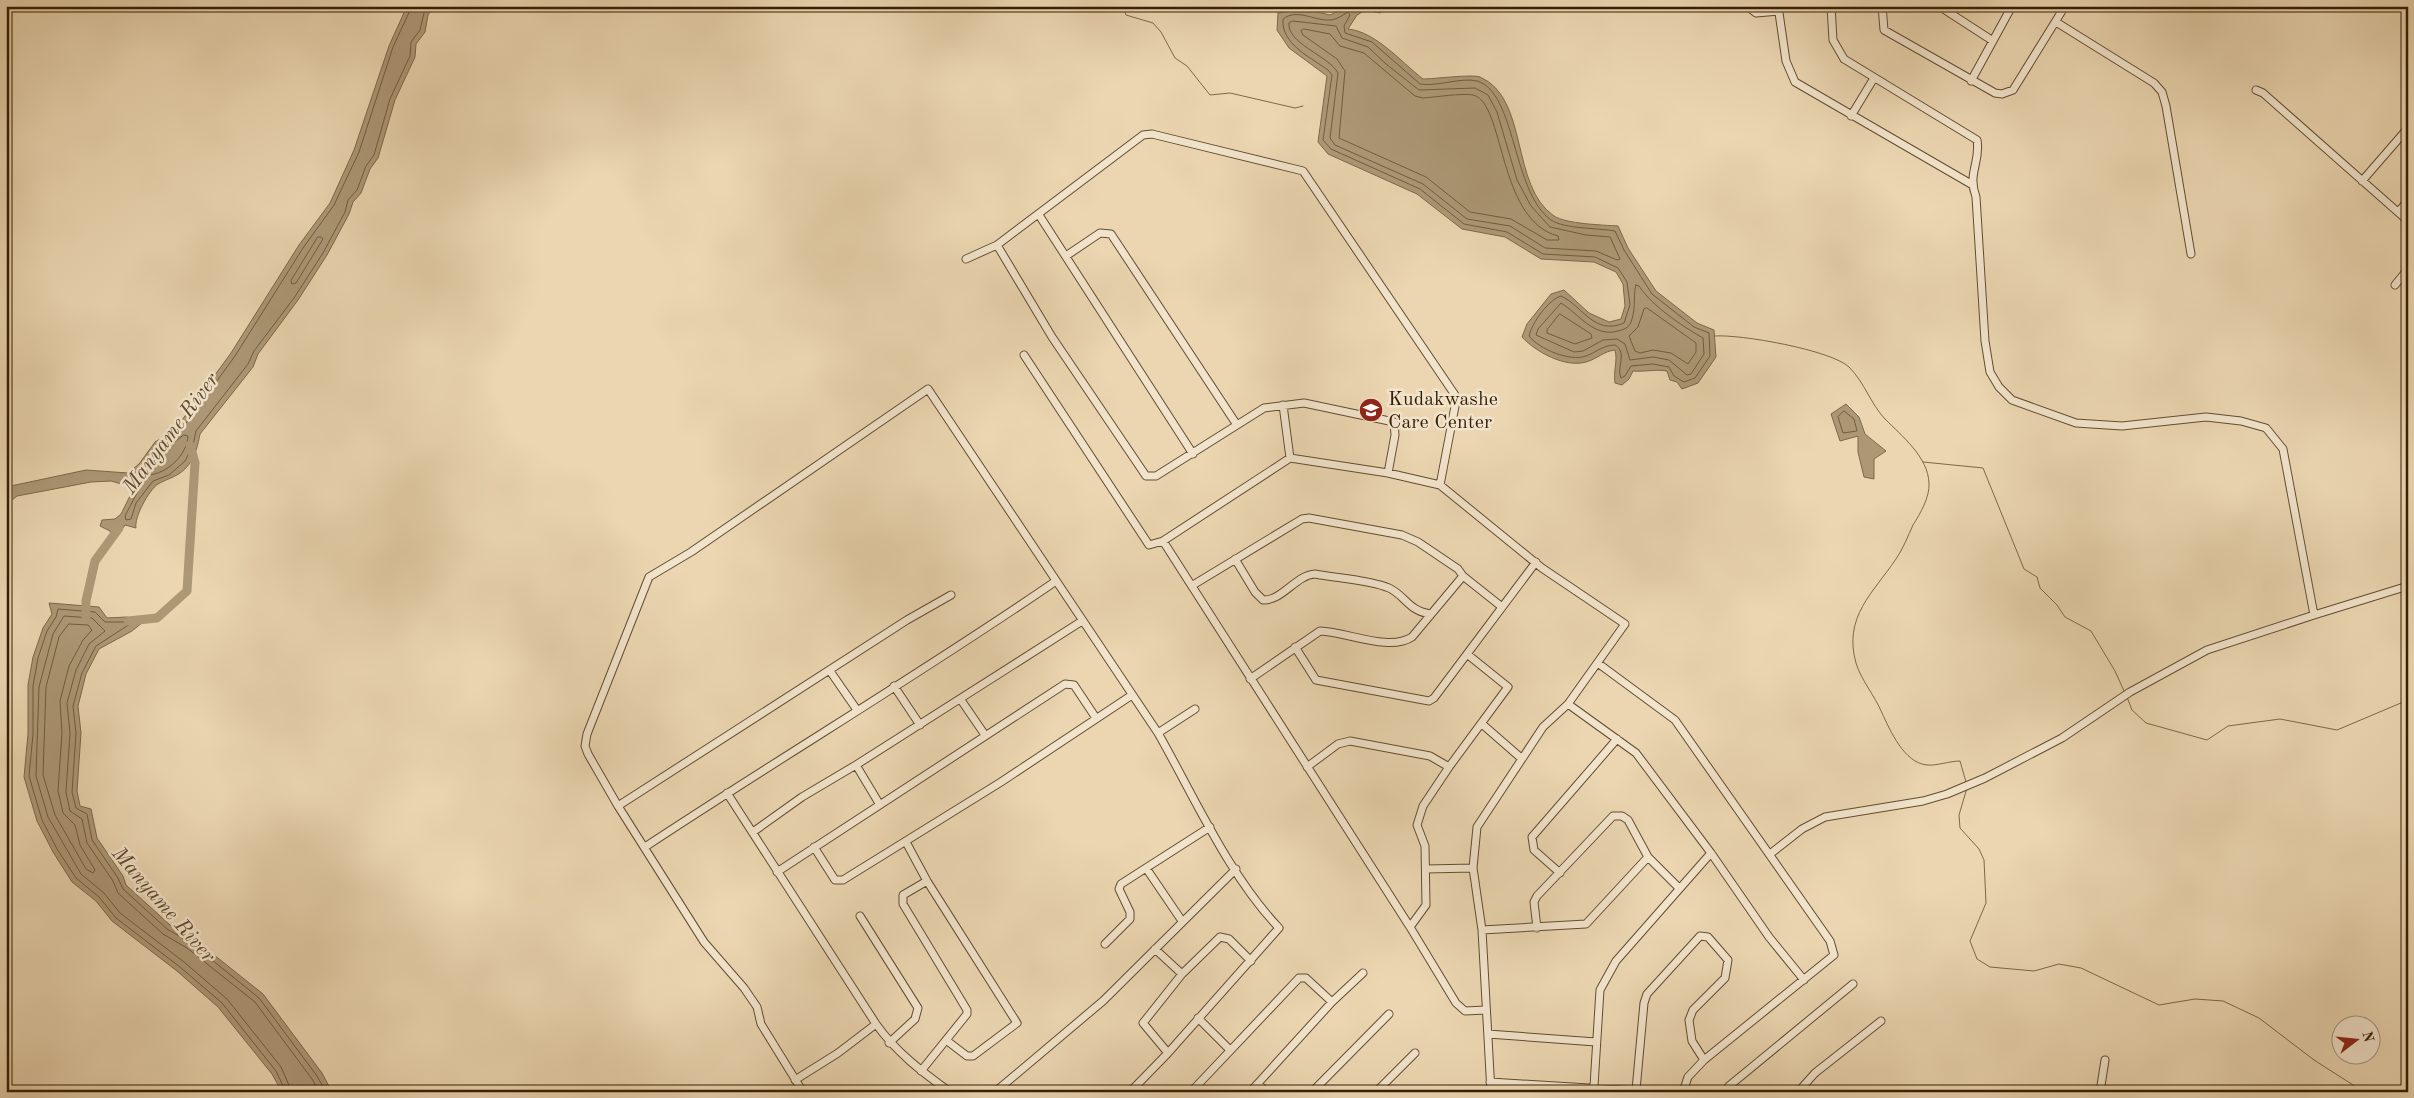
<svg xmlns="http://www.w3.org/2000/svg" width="2414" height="1098" font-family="'Old Standard TT',serif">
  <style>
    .water { fill: #ad9876; stroke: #7d6848 }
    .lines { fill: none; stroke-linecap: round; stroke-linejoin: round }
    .shore { stroke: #715c3d; stroke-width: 1 }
    .stream { stroke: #7d6848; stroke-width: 1 }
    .river { stroke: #ad9876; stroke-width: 9 }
    .minor-casing { stroke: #624d2f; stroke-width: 9 }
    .minor { stroke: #f2e4cc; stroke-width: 7 }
    .labels { text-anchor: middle; stroke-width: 5; stroke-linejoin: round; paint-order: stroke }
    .poi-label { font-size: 20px; fill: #351f04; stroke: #f2e4cc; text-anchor: start }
    .water-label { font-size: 21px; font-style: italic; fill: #5f492c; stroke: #f2e4cc }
  </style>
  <rect width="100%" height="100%" fill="#ebd6b1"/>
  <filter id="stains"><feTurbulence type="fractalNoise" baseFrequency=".004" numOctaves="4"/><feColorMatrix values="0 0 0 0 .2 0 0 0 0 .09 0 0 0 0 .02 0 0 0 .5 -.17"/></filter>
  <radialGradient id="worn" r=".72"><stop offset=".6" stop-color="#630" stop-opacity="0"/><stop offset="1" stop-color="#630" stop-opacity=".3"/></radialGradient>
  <path class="water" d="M407,6H434L428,15L425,32L416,44L415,57L395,100L378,158L370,169L361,193L353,202L349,214L327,255L298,300L258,354L253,367L200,434C198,444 196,454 190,463C180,477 170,477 158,484C149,490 134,517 136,528L125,525L116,538L112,536L110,531L100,526L102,520L115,519L121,514L134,488L132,485H125L111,481L91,482L17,496L6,505V487L86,470L128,473L139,464L155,442L174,431L231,353L299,245L330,203L354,150L389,46Z
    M1348,6H1391L1380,13L1366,10L1357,15L1348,29C1376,32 1400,61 1423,79C1434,79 1472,74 1480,77C1529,98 1510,186 1554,216C1566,224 1603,225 1618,226L1628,248L1656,291L1697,323L1714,330L1716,357L1698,383L1682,389L1677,382L1670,380L1667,371C1655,369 1645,372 1633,371L1629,379L1622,385L1615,383C1613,371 1618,361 1615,350C1604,351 1597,359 1586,362C1565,368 1536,352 1522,337L1527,324L1551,294L1564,290L1589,313L1609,322L1621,319L1625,306L1623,284L1616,272L1594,262L1541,259L1505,237L1462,229L1417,194L1328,154L1318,142L1327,76L1289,48L1277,30L1278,13L1305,9L1330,15Z
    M1846,404L1859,417L1865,434L1886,451L1874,459V479L1864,477L1858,452V436L1840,441L1831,414Z
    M49,603L99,607L107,618L127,617L143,622L132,631L99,649L86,674L78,706L81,733L77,791L80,806L91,809L97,838L123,876L126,885L170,925L194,939L263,994L322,1073L332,1092H282L272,1074L218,1007L177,971L112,921L96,901L72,882L53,852L37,821L24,777L28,734V685L33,657L43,628L52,614Z"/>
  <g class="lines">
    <path class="shore" d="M412,6L393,47L359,152L334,205L303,248L235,356L178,434L159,446L143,467L133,477L139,489L125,516L126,520L131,519L136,503L153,481L169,475L185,461L193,445L196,431L248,364L254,351L294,298L323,253L345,212L348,200L357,190L366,166L374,155L390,99L410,56L411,42L420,30L424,13L428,6
      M1348,12L1350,15L1344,26L1345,33L1372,42L1420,84C1437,87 1461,77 1477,81C1516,92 1512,192 1551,220C1564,229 1599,228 1615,231L1624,250L1652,294L1694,327L1709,333L1710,356L1695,378L1684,382L1674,376L1669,367L1653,364L1631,366L1625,376L1621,378C1616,367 1628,353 1615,345C1603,345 1597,352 1586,356C1570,362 1539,349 1529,336C1532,323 1548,300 1561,296C1583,306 1594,336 1624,323L1630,305L1627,282L1618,268L1595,257L1543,254L1507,232L1464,224L1420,189L1331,149L1323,140L1332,75L1328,70C1310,57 1281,44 1283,19C1297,8 1314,21 1330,20C1336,20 1343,15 1348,12Z
      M1293,21L1336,26L1342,38L1368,47L1386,64L1419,90L1475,88L1488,95L1497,112L1517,180L1531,206L1550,227L1586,235L1610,237L1620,259L1617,260L1596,251L1545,248L1510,226L1467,219L1423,184L1335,145L1330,138L1338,73C1329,56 1286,43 1289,23Z
      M1304,29L1330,34L1340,46L1364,53L1415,96L1423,98C1437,97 1461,93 1473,95C1505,102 1497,220 1558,236L1559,240H1547L1511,219L1470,212L1426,177L1339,138L1345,71L1337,59L1303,35L1301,31Z
      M318,237H321L323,239L296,283L292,284L291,281Z
      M1636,285L1639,286C1652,306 1682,326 1703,338L1704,354L1691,374L1687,375L1669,360L1653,357L1630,360L1625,344L1617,339L1603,340L1583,351L1574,352L1536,335L1538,329L1561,303C1579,314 1594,338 1618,331C1626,329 1630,327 1632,319C1636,307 1633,292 1636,285Z
      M1647,308L1696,343V352L1688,364L1671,353L1653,350L1640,353L1635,351L1629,336L1638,327L1644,309Z
      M1560,314L1591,334L1592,338L1575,344L1547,333V330Z
      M1844,411L1854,419L1857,431L1843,433L1838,417Z
      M184,435L188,436C187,455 167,474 148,475V471L163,451Z
      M69,624L88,625L92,630L83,640L69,666L60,701L62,733L58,791L63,813L75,825L80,845L95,870L93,873L86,869L55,815L43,775L46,687L59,637Z
      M286,1092L276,1071L222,1003L180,967L116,918L99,897L76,878L57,849L42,820L29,776L33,734V686L38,658L47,631L56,617L58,609L95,612L105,622H127L130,624L96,646L82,673L73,706L76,733L72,792L76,808L87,814L92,840L118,878L123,889L167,929L191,943L259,998L317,1076L326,1092
      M292,1092L281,1067L227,999L184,962L120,913L104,893L81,874L48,817L36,776L39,687L53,634L64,616L92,618L105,631L89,644L76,670L67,703L70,733L66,792L70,811L82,819L87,843L113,881L118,893L163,934L187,948L255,1002L312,1079L319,1092"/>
    <path class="stream" d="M1123,6L1126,15L1153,23L1161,32L1175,58L1187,66L1210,95L1230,93L1295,108L1303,106
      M1715,336C1740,334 1831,350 1849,367C1865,383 1870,403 1885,419C1902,436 1928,457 1929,483C1930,497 1920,514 1913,525C1908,536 1903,549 1896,559C1873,593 1843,617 1856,663C1861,680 1875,696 1882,713C1890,730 1904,763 1927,765C1936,766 1950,761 1960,761L1966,782
      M1923,462L1983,468L2024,569L2037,577L2040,588L2057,605L2065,617L2091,631L2115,671L2124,691
      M2127,697L2132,710L2146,723L2207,740L2228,726L2280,719L2337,730L2408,700
      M1967,788L1959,815L1960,828L1979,849L1984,860L1986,903L1970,941L1977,959L1990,967L2034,971L2059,964L2081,968L2159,1005L2195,999L2223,1001L2259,1018L2314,1060L2364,1092"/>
    <path class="river" d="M86,618V601L95,561L119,528
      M128,621L157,618L187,591L195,463L190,445"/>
    <g class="minor-casing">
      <path id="minor" d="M1747,6L1756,13L1779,11
        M1778,6L1786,61L1795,82L1971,184
        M1831,6L1833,40L1844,59L1977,140C1981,162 1967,173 1976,197L1985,341L1990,372L1999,387L2012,400L2076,423L2122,426L2206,417L2241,421L2266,428L2283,449L2314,615
        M1882,6L1884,30L1995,93L2002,94L2013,90L2065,6
        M1939,6L1993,41
        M2056,22L2154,83L2162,92L2166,106L2191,254
        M1971,81L2012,6
        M2256,90L2263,93L2408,221
        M1851,116L1874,78
        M2362,181L2408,128
        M2398,212L2408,201
        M1039,215L1193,454
        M997,245L1143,135L1152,134L1303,171L1455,395L1456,401L1440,485
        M1066,256L1100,233L1111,234L1237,425
        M966,259L997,245L1052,337L1146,476H1156L1264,408L1304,403L1394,422L1395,435L1388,473
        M2395,285L2408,269
        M1024,355L1149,545L1163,541L1290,458L1388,473L1440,485L1542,568L1625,624L1568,704L1543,727L1477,827L1473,868L1482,930L1491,1092
        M1283,405L1290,458
        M1163,541L1410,927L1456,1003L1465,1011L1486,1010
        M1235,559L1255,592L1263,600C1282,601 1296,575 1315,574C1336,578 1371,580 1389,588C1406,596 1408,611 1431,614
        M1193,585L1302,519L1309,518L1402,535L1418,542L1458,569L1463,576L1502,607
        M1295,647L1316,680L1429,701L1434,698L1536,562
        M1599,664L1675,720L1830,941L1834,955L1704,1060L1688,1077L1683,1092
        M830,671L857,710
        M1250,679L1320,631C1348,632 1389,652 1412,637L1463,576
        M894,686L920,725
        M961,700L985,735
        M1568,704L1636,753L1711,853L1769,937L1804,980
        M1482,724L1521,758
        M856,765L880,805
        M1307,767L1338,744L1350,741L1430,756L1449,767
        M727,793L876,1024C896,1052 922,1072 950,1092
        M618,806L907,620L951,595
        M753,832L802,797L856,765L1082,621
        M906,842L927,881L1017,1023L973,1056H967L946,1040
        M645,847C781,757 922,673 1056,581
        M814,847L835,880H843L1001,782L1132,695
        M1770,854L1802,829L1825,817L1923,801L1947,794L1985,778L2062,738L2130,692L2207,650L2314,615L2408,586
        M1146,868L1182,921
        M1426,869L1473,868
        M777,872L1065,684L1074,685L1096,718
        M1560,873L1534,850L1532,837L1617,739
        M860,916L918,1008L915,1019L889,1043
        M1410,927L1426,905L1425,846L1417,825L1423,806L1449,767L1508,687L1467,654
        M1537,928L1534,902L1537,896L1613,816H1622L1628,820L1648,857L1679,888
        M1482,930L1586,924L1648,857
        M1105,944L1130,919V912L1119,889L1121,884L1210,827
        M1155,949L1182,974
        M1198,1018L1229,1049
        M1488,1034L1596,1042
        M1168,1053L1143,1023L1182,974L1220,937L1229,939L1251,961
        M921,1071L967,1014V1010L903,904V895L927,881
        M795,1080L838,1053L876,1024
        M1490,1082L1654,1092
        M1258,1084L1267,1092
        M1594,1086L1600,990L1616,961L1711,853
        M1636,1090L1644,1003L1647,994L1700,936L1708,937L1728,960L1725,978L1693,1010L1689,1020L1692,1041L1704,1060
        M803,1092L761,1024L757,1007L744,988L704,942L618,806L588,754L585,746L587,734L649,577L691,552L928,389L1158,733L1195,709
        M995,1092L1103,1001L1236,869
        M1130,1092L1168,1053L1279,928C1228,874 1195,798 1158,733
        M1191,1092L1299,978H1306L1332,1002
        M1250,1092L1332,1002L1363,973
        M1312,1092L1389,1014
        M1376,1092L1415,1053
        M1726,1092L1729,1086L1853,984
        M1798,1092L1815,1073L1881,1021
        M2100,1092L2105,1060"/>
    </g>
    <use href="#minor" class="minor"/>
  </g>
  <defs>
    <g id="university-disc" transform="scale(1.25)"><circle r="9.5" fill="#8f2418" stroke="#f2e4cc"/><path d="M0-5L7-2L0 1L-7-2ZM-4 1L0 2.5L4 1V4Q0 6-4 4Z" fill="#fff"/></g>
  </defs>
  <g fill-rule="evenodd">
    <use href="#university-disc" x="1371" y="410"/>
  </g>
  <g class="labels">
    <g class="poi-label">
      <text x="1388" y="405">Kudakwashe<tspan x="1388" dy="23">Care Center</tspan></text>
    </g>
    <g class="water-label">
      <text transform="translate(170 433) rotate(-53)" y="7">Manyame River</text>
      <text transform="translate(164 904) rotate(49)" y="7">Manyame River</text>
    </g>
  </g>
  <rect width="2414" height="1098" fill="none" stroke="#ebd6b1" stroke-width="25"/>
  <rect x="8" y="8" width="2399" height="1083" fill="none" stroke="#351f04" stroke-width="2.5"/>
  <rect x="12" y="12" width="2389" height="1073" fill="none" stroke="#351f04"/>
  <g transform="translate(2356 1040) rotate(74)"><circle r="24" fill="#f2e4cc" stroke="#a6957c"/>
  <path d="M0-4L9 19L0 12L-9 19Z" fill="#8f2418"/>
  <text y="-8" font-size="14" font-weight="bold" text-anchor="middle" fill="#351f04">N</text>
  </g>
  <rect width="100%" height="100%" filter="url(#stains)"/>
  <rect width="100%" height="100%" fill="url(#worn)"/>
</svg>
